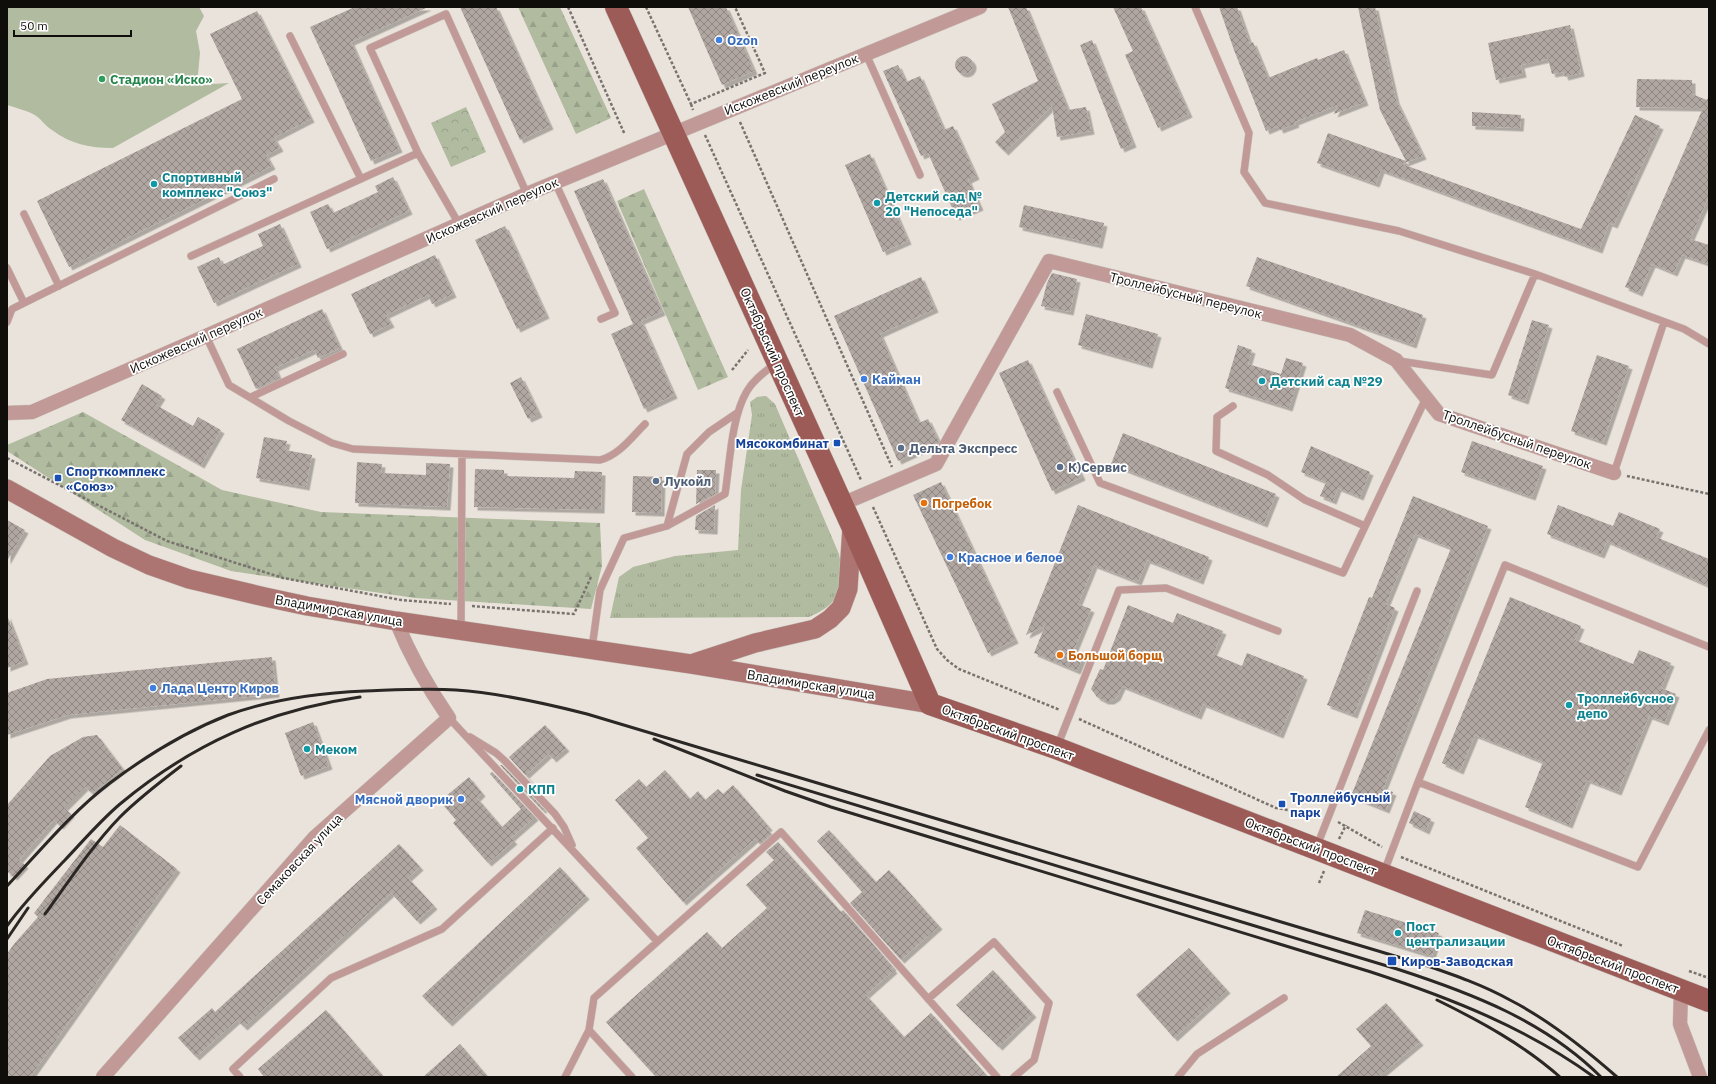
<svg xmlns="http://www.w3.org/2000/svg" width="1716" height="1084" font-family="'IBM Plex Sans',sans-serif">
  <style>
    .grass { fill: url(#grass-tufts) }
    .forest { fill: url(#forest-firs) }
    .park { fill: url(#park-crowns) }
    .pitch { fill: #b1bb9f }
    .building { fill: url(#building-cross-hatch); filter: url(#shadow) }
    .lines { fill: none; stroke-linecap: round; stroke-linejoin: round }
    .service-casing { stroke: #c7c1ba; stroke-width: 8 }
    .minor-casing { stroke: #c7c1ba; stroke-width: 15 }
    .secondary-casing { stroke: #c7c1ba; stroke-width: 20 }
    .primary-casing { stroke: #c7c1ba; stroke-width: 23 }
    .path { stroke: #78736e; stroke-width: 2.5; stroke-dasharray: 3 2; stroke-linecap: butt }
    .service { stroke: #c19a97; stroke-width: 7 }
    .minor { stroke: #c19a97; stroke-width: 14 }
    .secondary { stroke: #ad7572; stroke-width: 19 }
    .primary { stroke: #9d5b57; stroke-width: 22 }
    .rail { stroke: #2a2724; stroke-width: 3 }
    .shop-dot { fill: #3f7fe0; stroke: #fff; stroke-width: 1.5 }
    .leisure-dot { fill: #2e9e5b; stroke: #fff; stroke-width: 1.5 }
    .culture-dot { fill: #0f9aa8; stroke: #fff; stroke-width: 1.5 }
    .transit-dot { fill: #1a4fb4; stroke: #fff; stroke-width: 1.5 }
    .service-dot { fill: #5c6f8a; stroke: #fff; stroke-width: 1.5 }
    .food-dot { fill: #e8710a; stroke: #fff; stroke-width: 1.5 }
    .labels { text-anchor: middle; stroke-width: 3.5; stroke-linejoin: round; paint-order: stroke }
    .shop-label { font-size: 13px; font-weight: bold; fill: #366cbe; stroke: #fff; text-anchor: start }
    .leisure-label { font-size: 13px; font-weight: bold; fill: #27864d; stroke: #fff; text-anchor: start }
    .street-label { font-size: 13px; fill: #100e0b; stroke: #fff }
    .culture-label { font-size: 13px; font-weight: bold; fill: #0d838f; stroke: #fff; text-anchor: start }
    .transit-label { font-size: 13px; font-weight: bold; fill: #164399; stroke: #fff; text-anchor: start }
    .service-label { font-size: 13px; font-weight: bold; fill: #4e5e75; stroke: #fff; text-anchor: start }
    .food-label { font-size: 13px; font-weight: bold; fill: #c56008; stroke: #fff; text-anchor: start }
  </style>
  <defs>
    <pattern id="grass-tufts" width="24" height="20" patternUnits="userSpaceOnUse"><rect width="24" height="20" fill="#b1bb9f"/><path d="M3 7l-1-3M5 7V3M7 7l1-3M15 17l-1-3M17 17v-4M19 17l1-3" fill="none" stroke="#97a088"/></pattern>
    <pattern id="forest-firs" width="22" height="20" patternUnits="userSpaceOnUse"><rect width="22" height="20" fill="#b1bb9f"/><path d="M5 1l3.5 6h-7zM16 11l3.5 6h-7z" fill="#97a088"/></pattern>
    <pattern id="park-crowns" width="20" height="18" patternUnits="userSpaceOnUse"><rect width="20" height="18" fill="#b1bb9f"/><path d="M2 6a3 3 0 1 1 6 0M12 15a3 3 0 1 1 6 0" fill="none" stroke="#97a088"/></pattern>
    <pattern id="building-cross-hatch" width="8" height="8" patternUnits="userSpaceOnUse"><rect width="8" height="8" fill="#b1a7a2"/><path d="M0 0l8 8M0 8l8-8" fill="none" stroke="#8f8682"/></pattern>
    <filter id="shadow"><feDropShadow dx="3.5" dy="3.5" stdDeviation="0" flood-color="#0004"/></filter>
  </defs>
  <rect width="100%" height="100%" fill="#eae3db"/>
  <path class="grass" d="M766,396L775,404L839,554C845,585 841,604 809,617L610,618L619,577L633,567L675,556L738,550L741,490L752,415L750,402L757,397Z"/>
  <path class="forest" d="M518,7H560L611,118L576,134Z
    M644,189L728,377L698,390L617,201Z
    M83,412L222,490L321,512L600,523L602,566L591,609L415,598L231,571L145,540L7,451V445Z"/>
  <path class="park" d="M466,107L486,152L451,167L431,123Z"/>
  <path class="pitch" d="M7,7H199L204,16L196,31L200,53L198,74L195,85L229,83L113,148C90,148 70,144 52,130C45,126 40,117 33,114C25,110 16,108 7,105Z"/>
  <path class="building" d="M355,7H428L351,42L399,149L371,161L310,27Z
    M460,7H496L550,126L520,140Z
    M688,7H726L754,71L722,85Z
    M1008,7H1026L1068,110L1086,107L1091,131L1057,137L1052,106L1005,152L995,142L1005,132L992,104L1038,81Z
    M1113,7H1141L1189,114L1158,128L1125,55L1133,51Z
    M1219,7H1237L1250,44L1253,42L1268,78L1317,58L1318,60L1344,50L1365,102L1334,114L1338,105L1295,122L1296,124L1280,130L1278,126L1266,131L1234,50Z
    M1358,7H1375L1396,100L1423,156L1402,164L1581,229L1635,115L1660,126L1614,225L1609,223L1599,250L1381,170L1376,184L1317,163L1328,133L1406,161L1380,110Z
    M257,11L311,119L274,138L280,148L266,155L272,166L69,267L37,201L242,99L210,34Z
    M1570,25L1581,73L1565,77L1563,72L1552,74L1548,59L1521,65L1523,74L1496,80L1488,43Z
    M1092,40L1133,144L1121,149L1080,45Z
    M955 65a9 9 0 1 1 18 0a9 9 0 1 1-18 0Z
    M898,65L906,82L920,76L944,130L953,126L976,176L968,180L980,207L956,217L928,153L921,156L883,71Z
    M1637,79L1692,80V94L1707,100L1709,95V196L1690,239L1709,245V264L1682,255L1674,273L1652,264L1639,293L1625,287L1703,108L1636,107Z
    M1472,112L1521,115L1520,128L1472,126Z
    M870,154L908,241L883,252L845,165Z
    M393,177L409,211L327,249L310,212L328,204L333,213L378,192L375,186Z
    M603,179L662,312L641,321L674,395L644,409L611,334L633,324L574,191Z
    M1024,205L1104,223L1099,245L1019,227Z
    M280,224L298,264L214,303L197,267L219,257L222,265L263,246L258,234Z
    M505,226L546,315L517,329L475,240Z
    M435,255L453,294L432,304L428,295L386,315L391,324L370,334L351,294Z
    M1257,257L1423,315L1413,345L1246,286Z
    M1052,273L1077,279L1070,312L1041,306L1047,283Z
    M921,277L935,309L880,334L919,423L928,419L939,442L898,461L834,316Z
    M322,309L340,348L318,358L314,350L275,368L279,378L256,389L237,349Z
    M1086,314L1158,334L1149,365L1078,345Z
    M1532,320L1549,325L1525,401L1508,395Z
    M1238,345L1252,350L1248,364L1281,374L1286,358L1303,363L1289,408L1225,388Z
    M1597,355L1629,366L1603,442L1571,431Z
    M1028,360L1082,477L1052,491L999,373Z
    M521,377L539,414L528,419L510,383Z
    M142,384L162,396L156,405L193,426L198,417L221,430L201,465L121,420Z
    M1123,433L1276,494L1264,524L1111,464Z
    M264,437L287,441L285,450L312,455L306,487L256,478Z
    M1472,441L1543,466L1532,497L1461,472Z
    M1311,446L1370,472L1360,497L1338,488L1333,501L1320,496L1326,482L1301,472Z
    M357,462L382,464L381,473L426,475V463L450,464L447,507L355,503Z
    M475,469L504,470V476L574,478L575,471L602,472L601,510L474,507Z
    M697,470H716L715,494L696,504Z
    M633,476L662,477L661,513L632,512Z
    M941,482L1015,640L988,653L913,495Z
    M1413,496L1488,526L1383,789L1393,792L1386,810L1351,796L1451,548L1415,534L1386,604L1395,608L1354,715L1327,705L1369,597L1372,598Z
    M715,505L714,531L695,530L696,516Z
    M1078,505L1209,557L1200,581L1147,560L1138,582L1094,565L1078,604L1091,609L1074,650L1084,654L1077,671L1034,653L1045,626L1026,635Z
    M1558,505L1613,526L1619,512L1660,529L1656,537L1709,559V586L1607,541L1601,555L1547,534Z
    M7,520L25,530L7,561Z
    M1510,597L1581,626L1575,640L1633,664L1639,650L1671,663L1661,688L1676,694L1665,722L1649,716L1618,792L1587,780L1569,825L1525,807L1543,762L1475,735L1460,771L1442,763Z
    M1128,605L1173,623L1177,613L1223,631L1213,654L1242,666L1247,653L1304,676L1280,735L1203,704L1198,716L1122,686L1117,697L1111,701H1105L1097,697L1091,689L1100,669L1103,670Z
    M7,615L25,661L7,668Z
    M272,657L276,694L68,715L7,735V693L47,679Z
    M313,722L329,766L301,776L285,733Z
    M545,725L566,748L553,759L549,754L526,775L540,791L509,757Z
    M97,735L123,769L92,793L85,787L64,808L71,814L60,826L54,820L19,860L25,865L14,877L8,872L7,874V805L50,756L83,737Z
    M500,765H502L544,809L542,810Z
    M665,770L690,799L698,791L705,800L718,789L723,794L733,785L769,827L767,829L771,834L760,844L755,839L683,902L636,848L648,838L615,800L639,779L646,787Z
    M492,772L535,817L511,838L514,841L488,863L453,823L456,820L444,806L449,802L445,797L469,777L482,793L477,798L502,827L521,809L490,774Z
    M1414,811L1431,819L1426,831L1409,823Z
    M120,825L177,869L30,1077H7V954L14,944L38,917L34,913L91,839L103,847Z
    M829,830L876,882L889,870L939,926L901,960L850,903L862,892L817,841Z
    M778,842L841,912L843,910L893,967L892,968L894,970L866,995L904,1037L931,1013L988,1077H656L606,1022L707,932L722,948L767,908L746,885L774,860L766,852Z
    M399,844L420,867L408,878L434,906L417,921L391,893L244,1027L237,1020L196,1057L178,1038L212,1008L215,1012Z
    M560,867L586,896L449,1023L422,996Z
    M1365,910L1439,933L1432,956L1357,933Z
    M1189,948L1227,990L1174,1038L1136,995Z
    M993,970L1033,1014L999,1047L956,1005Z
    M1386,1003L1420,1042L1378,1077H1336L1371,1046L1356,1029Z
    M326,1010L384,1077H264L258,1069Z
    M460,1044L488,1077H423Z"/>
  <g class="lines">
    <g class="service-casing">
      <path id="service" d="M1195,7L1249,133L1244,172L1265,203L1399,231L1535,274L1684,329L1709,344
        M290,36L361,179
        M866,54L920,175
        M555,182L615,313L601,319
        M24,214L59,286
        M459,224L418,153L370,48L446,14L527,194
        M191,256L418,153
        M7,268L24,303
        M7,322L12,309L274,179
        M206,336L229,385L289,421L332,443L353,449L600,460C619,455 631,438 645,424
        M1399,361L1492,375L1535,274
        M1057,392L1100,483L1343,573L1426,398
        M251,397L343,354
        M1233,406L1217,417L1216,451L1268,475L1305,500L1365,526
        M1614,473L1664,322
        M667,526L687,454L709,432L737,413
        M461,630L462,455
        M592,648L600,590L624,538L667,526L725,494C730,463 731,418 747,391C754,379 766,371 776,363
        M449,718L657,941
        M470,737L496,753L505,761L555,814L564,827L572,845
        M1057,747L1119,590L1166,588L1278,631
        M1418,782L1638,867L1709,730
        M1317,846L1417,591
        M1384,872L1418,782L1505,565L1709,647
        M928,999L994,942L1049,1003L1034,1060L1014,1077
        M240,1077L233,1069L331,978L442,929L553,828
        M565,1077L589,1030
        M632,1077L589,1030L594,998L781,832L997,1077
        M1178,1077L1197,1054L1284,998"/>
    </g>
    <g class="minor-casing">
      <path id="minor" d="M7,413L32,412L206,336L527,194L980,7
        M842,504L936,464L1049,261L1350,335L1396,360L1439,414L1614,473
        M1681,990L1680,1024L1700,1077
        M103,1077L315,837L449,718C427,686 411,658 396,621"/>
    </g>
    <g class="secondary-casing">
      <path id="secondary" d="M7,489L113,548L149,565L189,579L265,597L307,606L396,621L691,664L930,704
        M694,663L755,643L815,629L830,619L841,608L848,589L852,526"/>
    </g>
    <g class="primary-casing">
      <path id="primary" d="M616,7L852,526L930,704L1056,748L1709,1001"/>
    </g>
    <path class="path" d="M568,7L625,135
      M646,7L691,104L765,73L735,7
      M691,104L693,110
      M740,122L892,467
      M705,135L861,480
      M732,370L748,350
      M7,458L167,541L283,578L401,600L451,604
      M1627,476L1709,494
      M873,507L937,649L947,660L959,669L1060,710
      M472,606L574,614L591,577
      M1079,719L1276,808L1318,815
      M1338,822L1382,847
      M1339,839L1346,825
      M1401,857L1623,946
      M1319,883L1324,871
      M1689,971L1709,978"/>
    <use href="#service" class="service"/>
    <use href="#minor" class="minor"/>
    <use href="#secondary" class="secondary"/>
    <use href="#primary" class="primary"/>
    <path class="rail" d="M654,739L785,791L831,807L1371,972C1450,998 1527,1028 1594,1077
      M757,775L1397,969C1471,993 1545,1021 1601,1077
      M7,886C40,851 72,812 110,783C146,756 187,731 228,715C272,699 318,693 365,691C395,690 426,688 456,690C500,693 544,703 587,714L1425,965C1454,975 1483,985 1510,1000C1549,1020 1584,1048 1617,1077
      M45,914C69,881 92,846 120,817C139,798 160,782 181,766
      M7,926C24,902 45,881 65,860C83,841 100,821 120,804C192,744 268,710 360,697
      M7,939L28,908
      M1437,1000C1480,1021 1524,1045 1560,1077"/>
  </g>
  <g class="shop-dot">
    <circle cx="719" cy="40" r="4"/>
    <circle cx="864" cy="379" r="4"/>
    <circle cx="950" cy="557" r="4"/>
    <circle cx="153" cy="688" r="4"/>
    <circle cx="461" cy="799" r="4"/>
  </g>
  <circle class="leisure-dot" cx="102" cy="79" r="4"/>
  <g class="culture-dot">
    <circle cx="154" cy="184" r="4"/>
    <circle cx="877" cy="203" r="4"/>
    <circle cx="1262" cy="381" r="4"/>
    <circle cx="1569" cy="705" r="4"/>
    <circle cx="307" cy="749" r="4"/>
    <circle cx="520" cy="789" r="4"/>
    <circle cx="1398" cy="933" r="4"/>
  </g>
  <g class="transit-dot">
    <rect x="833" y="439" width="8" height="8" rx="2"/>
    <rect x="54" y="474" width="8" height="8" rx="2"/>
    <rect x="1278" y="800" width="8" height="8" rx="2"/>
    <rect x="1387" y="956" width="10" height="10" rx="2"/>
  </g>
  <g class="service-dot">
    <circle cx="901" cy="448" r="4"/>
    <circle cx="1060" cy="467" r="4"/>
    <circle cx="656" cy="481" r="4"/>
  </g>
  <g class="food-dot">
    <circle cx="924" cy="503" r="4"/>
    <circle cx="1060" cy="655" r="4"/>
  </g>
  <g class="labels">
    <g class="shop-label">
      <text x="727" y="45">Ozon</text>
      <text x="872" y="384">Кайман</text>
      <text x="958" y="562">Красное и белое</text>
      <text x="161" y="693">Лада Центр Киров</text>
      <text x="453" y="804" text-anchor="end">Мясной дворик</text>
    </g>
    <g class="leisure-label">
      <text x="110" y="84">Стадион «Иско»</text>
    </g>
    <g class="street-label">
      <text transform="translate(791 84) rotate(-22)" y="5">Искожевский переулок</text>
      <text transform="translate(492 210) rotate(-24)" y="5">Искожевский переулок</text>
      <text transform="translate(1186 295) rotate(14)" y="5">Троллейбусный переулок</text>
      <text transform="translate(196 340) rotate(-24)" y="5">Искожевский переулок</text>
      <text transform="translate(773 352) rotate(66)" y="5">Октябрьский проспект</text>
      <text transform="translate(1517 439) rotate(19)" y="5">Троллейбусный переулок</text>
      <text transform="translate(339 610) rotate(10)" y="5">Владимирская улица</text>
      <text transform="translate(811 684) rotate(9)" y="5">Владимирская улица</text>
      <text transform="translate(1008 732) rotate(20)" y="5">Октябрьский проспект</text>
      <text transform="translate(1311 846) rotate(21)" y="5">Октябрьский проспект</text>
      <text transform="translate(299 859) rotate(-47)" y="5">Семаковская улица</text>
      <text transform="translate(1613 964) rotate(21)" y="5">Октябрьский проспект</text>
    </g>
    <g class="culture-label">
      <text x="162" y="182">Спортивный<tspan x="162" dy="15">комплекс "Союз"</tspan></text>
      <text x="885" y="201">Детский сад №<tspan x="885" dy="15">20 "Непоседа"</tspan></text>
      <text x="1270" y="386">Детский сад №29</text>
      <text x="1577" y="703">Троллейбусное<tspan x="1577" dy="15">депо</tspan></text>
      <text x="315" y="754">Меком</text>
      <text x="528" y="794">КПП</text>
      <text x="1406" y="931">Пост<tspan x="1406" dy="15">централизации</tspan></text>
    </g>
    <g class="transit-label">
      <text x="829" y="448" text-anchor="end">Мясокомбинат</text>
      <text x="66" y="476">Спорткомплекс<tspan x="66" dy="15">«Союз»</tspan></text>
      <text x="1290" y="802">Троллейбусный<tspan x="1290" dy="15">парк</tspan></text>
      <text x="1401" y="966">Киров-Заводская</text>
    </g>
    <g class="service-label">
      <text x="909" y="453">Дельта Экспресс</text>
      <text x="1068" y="472">К)Сервис</text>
      <text x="664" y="486">Лукойл</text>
    </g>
    <g class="food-label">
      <text x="932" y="508">Погребок</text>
      <text x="1068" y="660">Большой борщ</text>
    </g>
  </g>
  <rect width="1716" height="1084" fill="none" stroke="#100e0b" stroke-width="16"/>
  <path d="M14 30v6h117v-6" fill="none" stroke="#100e0b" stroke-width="2"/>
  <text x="20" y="30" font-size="12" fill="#100e0b" stroke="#ffffff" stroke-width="3" paint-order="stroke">50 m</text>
</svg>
